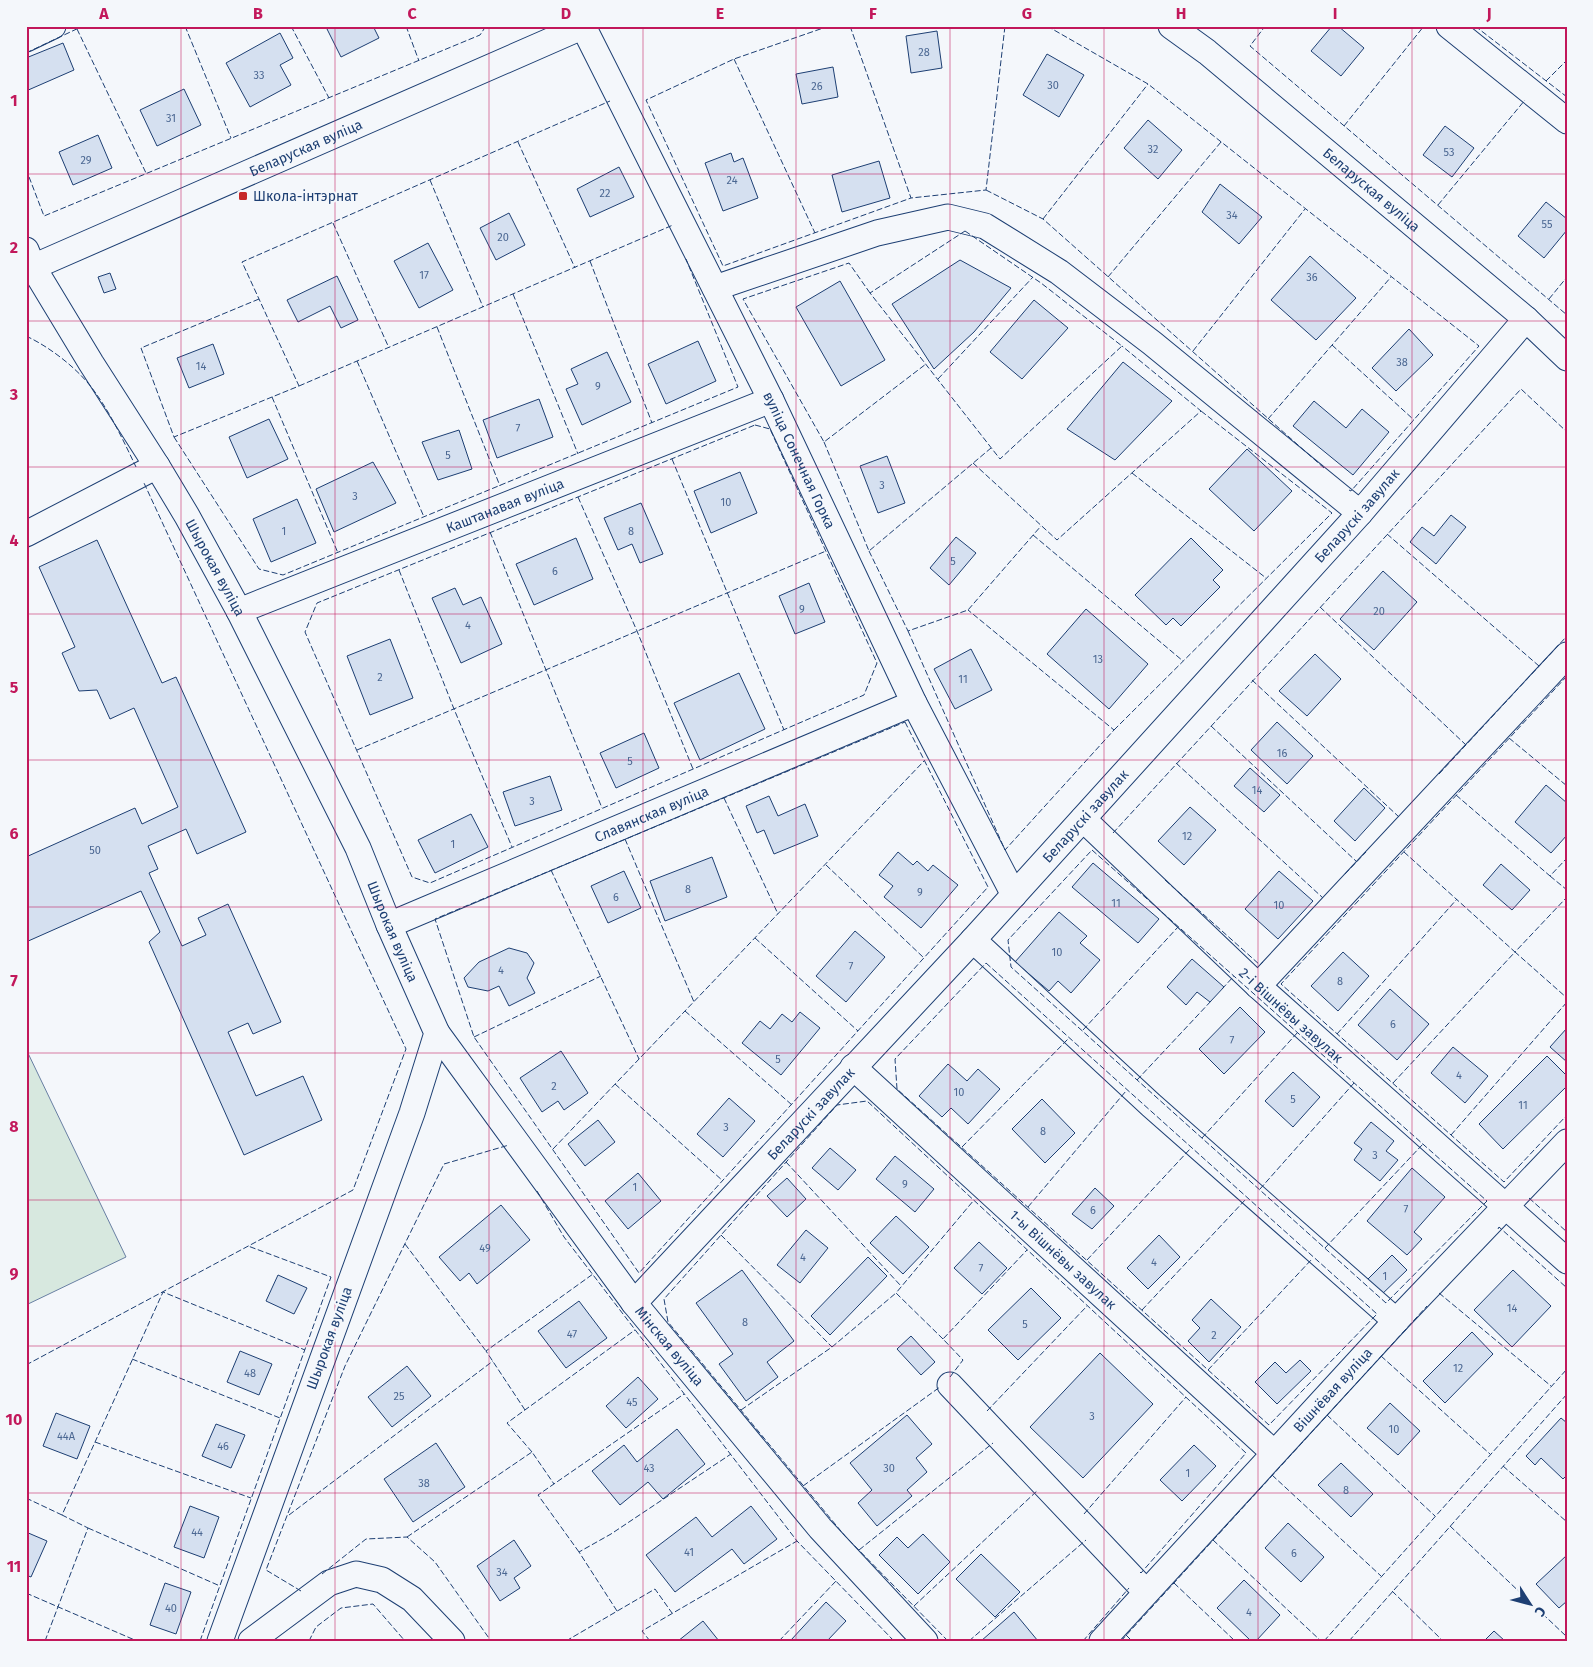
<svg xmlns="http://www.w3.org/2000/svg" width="1593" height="1667" font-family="'Fira Sans',sans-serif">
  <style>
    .green { fill: #d7e8df; stroke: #687fa3 }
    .building { fill: #d5e0f0; stroke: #1d3f73 }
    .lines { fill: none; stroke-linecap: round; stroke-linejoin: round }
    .minor-casing { stroke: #1d3f73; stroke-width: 27 }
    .minor { stroke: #f4f7fb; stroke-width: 25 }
    .fence { stroke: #1d3f73; stroke-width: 1; stroke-dasharray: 6 2.5; stroke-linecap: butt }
    .grid { fill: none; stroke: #c2185b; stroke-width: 1; stroke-opacity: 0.55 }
    .poi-dot { fill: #c62828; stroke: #f4f7fb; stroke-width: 2 }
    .labels { text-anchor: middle; stroke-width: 4; stroke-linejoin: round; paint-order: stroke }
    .number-label { font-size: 11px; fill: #4b6792 }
    .street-label { font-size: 14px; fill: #1d3f73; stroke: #f4f7fb }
    .poi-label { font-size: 14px; fill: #1d3f73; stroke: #f4f7fb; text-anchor: start }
    .neatline { fill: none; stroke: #c2185b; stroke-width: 2 }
    .grid-label { font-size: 16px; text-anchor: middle; font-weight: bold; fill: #c2185b }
  </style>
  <rect width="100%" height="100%" fill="#f4f7fb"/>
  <path class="green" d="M26,1049L126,1257L26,1305Z"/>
  <path class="building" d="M332,26H373L379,38L341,57L327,29Z
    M1332,26H1338L1364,48L1341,76L1311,51Z
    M937,31L942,68L911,73L906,36Z
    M280,33L293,58L280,65L291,85L250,107L226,63Z
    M63,43L74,70L26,91V58Z
    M1047,54L1084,75L1059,117L1023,95Z
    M833,67L838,97L802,104L796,74Z
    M184,89L201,125L157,146L140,110Z
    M1148,120L1182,150L1158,179L1124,148Z
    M1445,126L1474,148L1452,177L1423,155Z
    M98,135L112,168L73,185L59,152Z
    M731,153L734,162L743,158L758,198L723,211L705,163Z
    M879,161L890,198L842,212L832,175Z
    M619,167L634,197L590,217L577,189Z
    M1220,184L1262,217L1239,244L1202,212Z
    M1546,202L1567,219V230L1544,258L1518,236Z
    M509,213L525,245L496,260L480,228Z
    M428,243L453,290L419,308L394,261Z
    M1310,256L1356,298L1316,340L1271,300Z
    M960,260L1011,288L974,332L934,369L892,304Z
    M110,273L116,289L104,293L98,277Z
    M337,276L358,320L341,328L330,306L298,322L287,300Z
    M840,281L885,360L841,386L796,307Z
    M1034,300L1068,328L1022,379L990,352Z
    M1409,329L1433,355L1396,391L1372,368Z
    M698,341L716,381L666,404L648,364Z
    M213,344L224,374L189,388L177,358Z
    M607,352L631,402L582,425L566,389L578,384L571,369Z
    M1123,362L1172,401L1115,460L1067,429Z
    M539,399L553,437L497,458L483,420Z
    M1314,401L1346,428L1362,409L1389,432L1353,475L1293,426Z
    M269,419L288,459L247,478L229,437Z
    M459,430L472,469L438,480L422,442Z
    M1247,449L1292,491L1254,531L1209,489Z
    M887,456L905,503L878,513L860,466Z
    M373,462L396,503L334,532L316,489Z
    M740,472L757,513L711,533L694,491Z
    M297,499L316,543L271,562L253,519Z
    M641,503L663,554L640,563L632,544L618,550L604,518Z
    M1451,515L1466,527L1436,564L1410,542L1422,527L1434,536Z
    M956,537L976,553L949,585L930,568Z
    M576,538L593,579L534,605L516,564Z
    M1191,538L1223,570L1213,580L1220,587L1181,626L1173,618L1166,625L1135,595Z
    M97,540L162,683L176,677L246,832L197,854L186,829L148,846L158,869L149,873L182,946L206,935L198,918L228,904L281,1022L253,1034L248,1023L228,1032L256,1096L303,1076L322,1120L244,1155L149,942L160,932L141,891L26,942V857L135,808L142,824L178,807L134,708L110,719L97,690L79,691L62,653L75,647L39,567Z
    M1383,571L1417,602L1374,650L1340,619Z
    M809,583L825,622L795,634L779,596Z
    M455,588L463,605L481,597L502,644L461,663L432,598Z
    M1086,609L1148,664L1109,709L1047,654Z
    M390,639L413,698L370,715L347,656Z
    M971,649L992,690L955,709L934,669Z
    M1315,654L1341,679L1307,716L1279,691Z
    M739,673L765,729L700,760L674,703Z
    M1277,722L1313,756L1287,784L1251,750Z
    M644,733L659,768L616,788L600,753Z
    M1250,768L1280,795L1264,812L1234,786Z
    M550,776L562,810L515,826L503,792Z
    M1546,785L1567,803V835L1551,853L1515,822Z
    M1364,788L1385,808L1355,841L1334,821Z
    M769,796L778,816L805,804L818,836L774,854L764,830L757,833L746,806Z
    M1190,807L1216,830L1184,865L1158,841Z
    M471,814L488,847L435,873L418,840Z
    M898,852L913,865L917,861L928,871L933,865L958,885L921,928L884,897L893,886L879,875Z
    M712,857L727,897L665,921L650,881Z
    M1093,863L1159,919L1138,943L1072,887Z
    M1501,864L1530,890L1512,910L1483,885Z
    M624,871L641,908L608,923L591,886Z
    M1279,871L1313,901L1278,939L1245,909Z
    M1059,912L1087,936L1080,943L1100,960L1071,993L1058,981L1049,991L1015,962Z
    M855,931L885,957L846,1002L816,976Z
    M509,948L527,953L534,963L527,978L535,993L509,1006L499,986L488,991L468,987L464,978L479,962Z
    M1343,952L1369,976L1338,1011L1311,986Z
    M1192,959L1224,987L1210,1002L1197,992L1186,1005L1167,987Z
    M1390,989L1429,1024L1397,1060L1358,1025Z
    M1240,1007L1265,1032L1224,1074L1199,1049Z
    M800,1012L820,1028L781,1075L742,1043L760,1021L770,1029L782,1014L792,1022Z
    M1567,1028V1062L1550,1047Z
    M1453,1047L1488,1076L1465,1103L1431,1073Z
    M561,1051L588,1093L564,1110L558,1101L542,1112L520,1078Z
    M1547,1056L1567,1076V1086L1503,1149L1479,1124Z
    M948,1064L967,1081L978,1069L1000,1089L968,1124L951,1108L942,1117L919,1096Z
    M1293,1072L1320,1097L1293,1127L1265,1101Z
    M729,1098L755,1121L723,1157L697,1134Z
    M1042,1099L1075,1133L1045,1163L1012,1129Z
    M598,1120L615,1142L585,1166L568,1144Z
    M1371,1122L1394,1141L1386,1151L1398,1160L1380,1181L1354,1160L1362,1149L1354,1143Z
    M830,1148L856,1170L838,1190L812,1168Z
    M895,1156L934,1189L915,1212L876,1179Z
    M1412,1168L1445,1197L1414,1232L1422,1239L1407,1255L1367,1221Z
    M638,1173L661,1201L628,1229L605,1201Z
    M787,1178L806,1199L787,1217L767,1196Z
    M1095,1188L1114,1206L1092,1229L1072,1214Z
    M501,1205L530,1240L477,1284L469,1273L460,1281L439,1257Z
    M896,1216L929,1247L903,1274L870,1243Z
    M806,1230L828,1248L800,1283L777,1265Z
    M1159,1235L1180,1257L1148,1289L1127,1268Z
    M979,1242L1007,1268L982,1294L954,1268Z
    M1392,1255L1407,1270L1379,1297L1364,1283Z
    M868,1257L887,1276L830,1335L811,1316Z
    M742,1270L794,1341L767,1362L778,1377L746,1401L719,1364L733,1354L696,1303Z
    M1513,1270L1551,1306L1512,1347L1474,1310Z
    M278,1275L307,1288L294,1314L266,1301Z
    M1031,1288L1061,1318L1018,1360L988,1330Z
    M1211,1299L1241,1327L1209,1362L1188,1341L1200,1328L1192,1320Z
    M579,1301L607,1338L566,1368L538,1331Z
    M1472,1332L1493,1354L1445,1403L1423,1381Z
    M911,1336L935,1362L921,1375L897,1349Z
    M240,1351L272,1364L259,1395L227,1382Z
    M1100,1353L1153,1404L1083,1478L1030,1427Z
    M1300,1360L1311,1371L1277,1404L1255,1382L1275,1362L1286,1373Z
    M407,1366L431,1396L392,1427L368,1397Z
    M638,1377L658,1399L626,1428L606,1406Z
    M1390,1403L1420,1431L1398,1455L1367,1428Z
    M56,1413L90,1426L77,1459L43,1446Z
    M907,1415L932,1444L916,1458L927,1472L907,1490L912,1496L877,1526L858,1503L872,1490L850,1463Z
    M1561,1418L1567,1423V1475L1563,1479L1541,1458L1535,1465L1526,1456Z
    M216,1424L245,1435L231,1468L202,1456Z
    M677,1429L705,1464L663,1499L648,1482L620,1505L592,1471L624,1445L637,1462Z
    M436,1443L465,1487L413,1522L384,1479Z
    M1194,1445L1216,1466L1182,1501L1160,1480Z
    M1341,1463L1373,1494L1351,1517L1318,1485Z
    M190,1506L219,1517L204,1558L174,1547Z
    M751,1506L777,1539L744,1564L732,1549L675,1592L646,1555L696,1517L712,1537Z
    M1288,1523L1324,1557L1301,1582L1265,1548Z
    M26,1532L47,1541L31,1577L26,1575Z
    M923,1534L950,1562L918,1594L879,1555L897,1537L908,1548Z
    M514,1540L531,1566L514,1578L520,1588L500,1601L477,1566Z
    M981,1554L1020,1592L995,1617L956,1579Z
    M1567,1555V1601L1559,1608L1536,1584Z
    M1244,1580L1280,1615L1256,1641H1251L1217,1608Z
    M165,1583L191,1592L176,1634L150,1625Z
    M826,1602L846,1621L827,1641H792L791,1640Z
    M1014,1612L1038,1641H981Z
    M703,1621L719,1641H678Z
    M1494,1631L1505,1641H1484Z"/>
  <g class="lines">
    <g class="minor-casing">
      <g id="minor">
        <path id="s1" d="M583,26L771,400L914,703L1014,895"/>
        <path id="s2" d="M1171,26L1207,52L1526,319L1567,358"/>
        <path d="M1449,26L1567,121"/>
        <path d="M26,39L53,26"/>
        <path id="s3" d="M26,250L33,267L91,363L157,466L187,516L239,611L358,848L389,925L437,1033L412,1113L220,1641"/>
        <path id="s4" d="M26,269L33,267L584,26"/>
        <path d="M715,288L877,233L948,217L985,226L1059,272L1152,343L1360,513"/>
        <path d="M26,534L157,466"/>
        <path id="s5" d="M239,611L771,400"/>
        <path id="s6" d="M1083,819L1258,986L1567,1261"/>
        <path id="s7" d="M389,925L914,703"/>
        <path d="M973,940L1151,1105L1396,1321"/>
        <path d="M1258,986L1567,655"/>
        <path id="s8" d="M437,1033L634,1303L820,1528L925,1641"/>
        <path id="s9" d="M853,1067L1274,1453"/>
        <path id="s10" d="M634,1303L973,940L1360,513L1526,319"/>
        <path d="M950,1385L1146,1592"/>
        <path d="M251,1641L329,1583L356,1574L382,1580L412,1599L452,1641"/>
        <path id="s11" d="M1102,1641L1396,1321L1567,1142"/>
      </g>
    </g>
    <use href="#minor" class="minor"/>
    <path class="fence" d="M185,26L231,138
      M291,26L329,98
      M406,26L419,61
      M829,26L734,59L646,100L723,266L911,198
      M850,26L911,198L986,190L1005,26
      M1047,26L1148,84L1479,346L1351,491L1349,490
      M1259,26L1263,29L1250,46L1567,315
      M1475,26L1567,97
      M77,29L146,173
      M26,53L83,26
      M734,59L815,233
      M1546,81L1567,60
      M1344,126L1424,26
      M518,142L575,268
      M26,169L44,216L480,35L486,26
      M430,180L483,307
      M986,190L1043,219L1324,468
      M1438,205L1525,100
      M1043,219L1148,84
      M333,223L389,348
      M965,231L1041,283L1122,346L1000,459L870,293Z
      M590,261L652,423
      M1108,277L1221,142
      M870,293L849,263L743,299L824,442L926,364
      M513,294L578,454
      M259,299L141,348L174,437L299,386L242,262L610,101
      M1549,299L1567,277
      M437,327L500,486
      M26,336C52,348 82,372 97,395C112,416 125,444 136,467
      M1332,345L1414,420
      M1193,351L1305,209
      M357,361L424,517
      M938,379L1033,277
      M299,386L673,225
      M272,397L338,553
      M1268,419L1391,277
      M755,425L770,429L877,663L864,695L430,883L412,877L305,632L317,603Z
      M174,437L259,569L283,575L738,387L686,259
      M824,442L869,551L991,448
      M672,459L784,730
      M973,463L1057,540L1201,411L1122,346
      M1132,473L1266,578
      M578,497L637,631L693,769
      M490,532L602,808
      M1387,534L1539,666
      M1033,535L1183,661
      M869,551L908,631L968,610L1041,526
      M399,570L454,709L512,847
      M1320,607L1466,745
      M908,631L1005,850L1114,730L968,610
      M1567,676L1281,984L1504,1182L1567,1115
      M1252,680L1399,817
      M905,722L988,887L639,1273L474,1037L435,919Z
      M1211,726L1357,862
      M1114,730L1332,513L1201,411
      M1509,738L1567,786
      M357,750L826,551
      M1176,763L1323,898
      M1439,774L1567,636
      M1456,795L1550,876L1567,858
      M724,798L778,914
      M1113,833L1521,389L1567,432
      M625,839L694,1002
      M1092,850L1487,1201L1386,1303L1011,967L1008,940Z
      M1404,852L1515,952L1567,897
      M826,865L924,958
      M551,870L639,1059
      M1345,874L1366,852
      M1550,876L1567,890
      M1165,880L1260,965L1263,962
      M755,938L858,1031
      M986,963L1377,1314L1269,1425L897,1089L895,1059Z
      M1222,989L1234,976
      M685,1011L792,1105
      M1083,1030L1178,927
      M1337,1034L1457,899
      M474,1037L601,976
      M1137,1080L1212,1000
      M1393,1083L1515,952L1567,998
      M615,1084L723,1181
      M1451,1135L1567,1002
      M1202,1138L1298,1032
      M962,1147L1068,1039
      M553,1149L924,761
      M786,1162L901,1286
      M1260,1189L1354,1083
      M537,1191L564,1237L797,1541L894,1641
      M1529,1198L1567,1232
      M1028,1207L1126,1091
      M1498,1229L1499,1227L1567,1288
      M721,1235L832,1347
      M405,1244L486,1351
      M1325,1248L1423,1144
      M1087,1260L1190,1149
      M1439,1293L1551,1386
      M1142,1310L1246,1199
      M943,1339L896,1293L974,1200
      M1381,1356L1490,1454
      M132,1359L280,1418
      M26,1365L353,1190L406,1049L144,483
      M1208,1370L1312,1259
      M950,1377L963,1360L943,1339L1027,1250
      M525,1410L486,1351L593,1274
      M741,1410L832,1347L896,1293
      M987,1411L1087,1306
      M1327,1415L1435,1516
      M95,1442L251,1498
      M532,1452L507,1423L635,1330
      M1503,1466L1567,1522
      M1272,1475L1381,1576
      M803,1486L940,1387
      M26,1498L62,1515
      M1084,1514L1186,1397
      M289,1515L493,1361
      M1450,1526L1567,1637
      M88,1528L220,1586
      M407,1537L532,1452L554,1484
      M1213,1540L1321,1641
      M859,1550L993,1443
      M579,1552L538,1495L684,1394
      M322,1574L366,1539L407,1537L435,1562L491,1641
      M1174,1583L1235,1641
      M301,1591L266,1570L345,1366L444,1164L509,1145
      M1392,1591L1443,1641
      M26,1593L137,1641
      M914,1606L1038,1490
      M617,1611L579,1552L611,1534L731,1454
      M1126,1635L1132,1641
      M45,1641L88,1528L62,1515L163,1292L305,1350
      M200,1641L331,1277L248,1246
      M309,1641L316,1627L341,1608L373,1604L405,1641
      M566,1641L655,1589L672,1613
      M650,1641L642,1631L797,1541
      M779,1641L836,1581
      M948,1641L845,1536L668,1322L664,1299L837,1105L867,1101L1246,1453L1141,1573L1140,1572
      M969,1641L1086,1540
      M1083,1641L1129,1588
      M1121,1641L1427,1306
      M1324,1641L1567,1369
      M1349,1641L1567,1394"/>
  </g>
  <path class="grid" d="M181,26V1641M335,26V1641M489,26V1641M643,26V1641M796,26V1641M950,26V1641M1104,26V1641M1258,26V1641M1412,26V1641M26,174H1567M26,321H1567M26,467H1567M26,614H1567M26,760H1567M26,907H1567M26,1053H1567M26,1200H1567M26,1346H1567M26,1493H1567"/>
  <rect class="poi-dot" x="238" y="191" width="10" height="10" rx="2.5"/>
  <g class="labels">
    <g class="number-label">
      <text x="924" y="56">28</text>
      <text x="259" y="79">33</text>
      <text x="1053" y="89">30</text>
      <text x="817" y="90">26</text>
      <text x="171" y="122">31</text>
      <text x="1153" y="153">32</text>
      <text x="1449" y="156">53</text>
      <text x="86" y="164">29</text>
      <text x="732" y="184">24</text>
      <text x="605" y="197">22</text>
      <text x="1232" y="219">34</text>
      <text x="1547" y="228">55</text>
      <text x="503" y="241">20</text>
      <text x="424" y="279">17</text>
      <text x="1312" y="281">36</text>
      <text x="1402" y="366">38</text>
      <text x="201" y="370">14</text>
      <text x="598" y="390">9</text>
      <text x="518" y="432">7</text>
      <text x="448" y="459">5</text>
      <text x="882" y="489">3</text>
      <text x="355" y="500">3</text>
      <text x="726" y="506">10</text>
      <text x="284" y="535">1</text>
      <text x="631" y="535">8</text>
      <text x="953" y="565">5</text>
      <text x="555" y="575">6</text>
      <text x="802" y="613">9</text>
      <text x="1379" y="615">20</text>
      <text x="468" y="629">4</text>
      <text x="1098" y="663">13</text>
      <text x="380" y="681">2</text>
      <text x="963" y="683">11</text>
      <text x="1282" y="757">16</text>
      <text x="630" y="765">5</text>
      <text x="1257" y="794">14</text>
      <text x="532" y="805">3</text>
      <text x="1187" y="840">12</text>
      <text x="453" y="848">1</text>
      <text x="95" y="854">50</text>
      <text x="688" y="893">8</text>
      <text x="920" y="896">9</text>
      <text x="616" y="901">6</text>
      <text x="1116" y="907">11</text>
      <text x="1279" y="909">10</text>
      <text x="1057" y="956">10</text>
      <text x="851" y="970">7</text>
      <text x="501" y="974">4</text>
      <text x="1340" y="985">8</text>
      <text x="1393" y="1028">6</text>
      <text x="1232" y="1044">7</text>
      <text x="778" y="1063">5</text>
      <text x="1459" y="1079">4</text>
      <text x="554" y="1090">2</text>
      <text x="959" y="1096">10</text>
      <text x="1293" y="1103">5</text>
      <text x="1523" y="1109">11</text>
      <text x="726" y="1131">3</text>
      <text x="1043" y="1135">8</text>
      <text x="1375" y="1159">3</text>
      <text x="905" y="1188">9</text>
      <text x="635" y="1191">1</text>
      <text x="1406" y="1213">7</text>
      <text x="1093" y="1214">6</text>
      <text x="485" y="1252">49</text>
      <text x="803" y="1261">4</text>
      <text x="1154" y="1266">4</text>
      <text x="981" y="1272">7</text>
      <text x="1385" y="1280">1</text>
      <text x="1512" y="1312">14</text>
      <text x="745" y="1326">8</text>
      <text x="1025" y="1328">5</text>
      <text x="572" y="1338">47</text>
      <text x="1214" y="1339">2</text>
      <text x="1458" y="1372">12</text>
      <text x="250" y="1377">48</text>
      <text x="399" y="1400">25</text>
      <text x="632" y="1406">45</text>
      <text x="1092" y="1420">3</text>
      <text x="1394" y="1433">10</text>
      <text x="66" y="1440">44А</text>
      <text x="223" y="1450">46</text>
      <text x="649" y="1472">43</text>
      <text x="889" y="1472">30</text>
      <text x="1188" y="1477">1</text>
      <text x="424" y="1487">38</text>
      <text x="1346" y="1494">8</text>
      <text x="197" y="1536">44</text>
      <text x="689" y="1556">41</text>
      <text x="1294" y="1557">6</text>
      <text x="502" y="1576">34</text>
      <text x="171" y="1612">40</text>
      <text x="1249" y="1616">4</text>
    </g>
    <g class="street-label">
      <text dy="5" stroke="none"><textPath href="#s4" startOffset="305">Беларуская вуліца</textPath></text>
      <text dy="5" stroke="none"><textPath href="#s2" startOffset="259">Беларуская вуліца</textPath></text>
      <text dy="5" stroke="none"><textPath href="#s1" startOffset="485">вуліца Сонечная Горка</textPath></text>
      <text dy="5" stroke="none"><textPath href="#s5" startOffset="286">Каштанавая вуліца</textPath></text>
      <text dy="5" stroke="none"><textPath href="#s10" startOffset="1069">Беларускі завулак</textPath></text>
      <text dy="5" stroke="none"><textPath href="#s3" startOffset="370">Шырокая вуліца</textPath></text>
      <text dy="5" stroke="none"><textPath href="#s7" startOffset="285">Славянская вуліца</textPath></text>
      <text dy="5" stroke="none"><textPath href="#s10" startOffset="664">Беларускі завулак</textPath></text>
      <text dy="5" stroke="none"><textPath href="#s3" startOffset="775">Шырокая вуліца</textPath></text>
      <text dy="5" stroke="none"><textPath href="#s6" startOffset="286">2-і Вішнёвы завулак</textPath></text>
      <text dy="5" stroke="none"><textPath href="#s10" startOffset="259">Беларускі завулак</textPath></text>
      <text dy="5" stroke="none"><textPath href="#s9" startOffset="285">1-ы Вішнёвы завулак</textPath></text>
      <text transform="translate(329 1338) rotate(-70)" y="5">Шырокая вуліца</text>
      <text dy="5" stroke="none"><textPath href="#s8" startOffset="390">Мінская вуліца</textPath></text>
      <text dy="5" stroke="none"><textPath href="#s11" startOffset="341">Вішнёвая вуліца</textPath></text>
    </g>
    <g class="poi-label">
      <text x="253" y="201">Школа-інтэрнат</text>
    </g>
  </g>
  <rect width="1593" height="1667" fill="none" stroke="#f4f7fb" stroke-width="55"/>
  <g transform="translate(1530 1604) rotate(126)" stroke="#f4f7fb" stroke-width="4" paint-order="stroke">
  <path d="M0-4L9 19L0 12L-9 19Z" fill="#1d3f73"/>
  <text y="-8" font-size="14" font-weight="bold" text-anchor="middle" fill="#1d3f73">С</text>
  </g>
  <rect x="28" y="28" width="1538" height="1612" class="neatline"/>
  <g class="grid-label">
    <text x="104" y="19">A</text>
    <text x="258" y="19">B</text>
    <text x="412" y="19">C</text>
    <text x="566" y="19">D</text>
    <text x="720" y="19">E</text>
    <text x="873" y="19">F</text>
    <text x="1027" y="19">G</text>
    <text x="1181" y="19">H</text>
    <text x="1335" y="19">I</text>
    <text x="1489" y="19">J</text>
    <text x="14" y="106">1</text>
    <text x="14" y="253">2</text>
    <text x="14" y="400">3</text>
    <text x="14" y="546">4</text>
    <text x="14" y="693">5</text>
    <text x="14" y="839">6</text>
    <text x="14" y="986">7</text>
    <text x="14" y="1132">8</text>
    <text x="14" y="1279">9</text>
    <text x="14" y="1425">10</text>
    <text x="14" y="1572">11</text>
  </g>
</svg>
